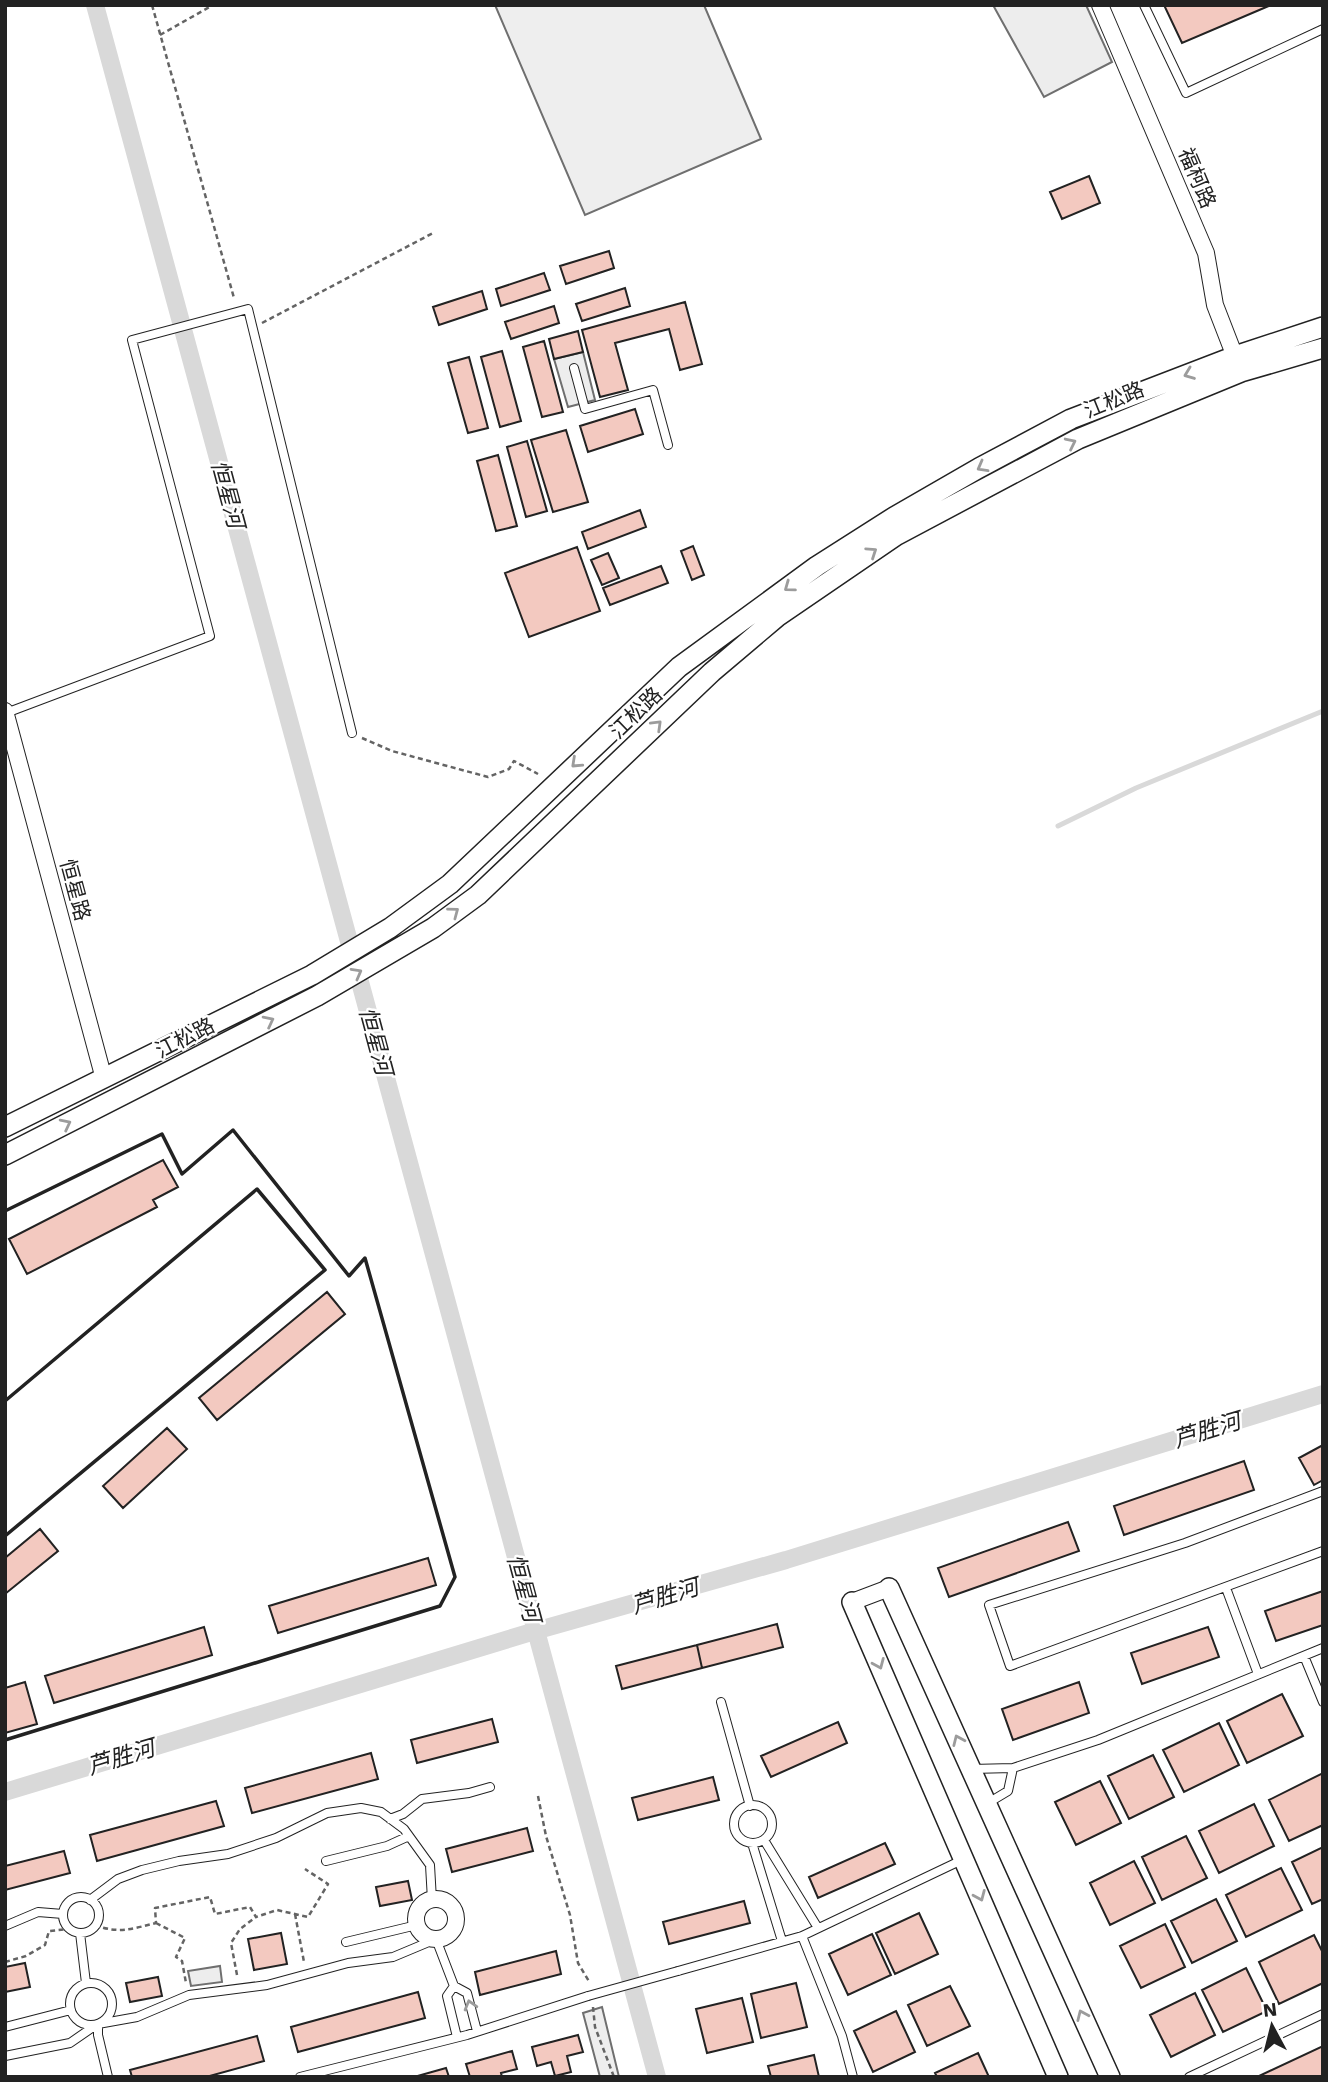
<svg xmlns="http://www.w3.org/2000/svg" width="1328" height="2082" font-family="'Work Sans','Noto Sans SC',sans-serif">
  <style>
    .green { fill: #eee; stroke: #6f6f6f; stroke-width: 2 }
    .parking { fill: #ededed; stroke: #6f6f6f; stroke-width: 2 }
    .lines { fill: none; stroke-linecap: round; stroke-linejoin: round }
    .stream { stroke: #d9d9d9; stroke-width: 5 }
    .canal { stroke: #d9d9d9; stroke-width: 18 }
    .building { fill: #f3c9c0; stroke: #222; stroke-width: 2 }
    .service-casing { stroke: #222; stroke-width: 10 }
    .minor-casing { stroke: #222; stroke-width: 18 }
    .tertiary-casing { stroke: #222; stroke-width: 22 }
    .path { stroke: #646464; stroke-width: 2.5; stroke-dasharray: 5 3.5; stroke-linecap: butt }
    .service { stroke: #fff; stroke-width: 8 }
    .minor { stroke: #fff; stroke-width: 16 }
    .tertiary { stroke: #fff; stroke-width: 19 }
    .service-bridge-casing { stroke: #222; stroke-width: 10; stroke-linecap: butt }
    .service-bridge { stroke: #fff; stroke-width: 8 }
    .wall { stroke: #222; stroke-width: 3.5 }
    .oneway { stroke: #9c9c9c }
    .labels { text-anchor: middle; stroke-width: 5; stroke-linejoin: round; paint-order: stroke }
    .street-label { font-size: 21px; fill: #222; stroke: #fff }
    .water-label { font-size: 23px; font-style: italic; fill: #222; stroke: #fff }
  </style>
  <rect width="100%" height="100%" fill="#fff"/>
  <path class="green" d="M495,5H704L761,139L585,215Z
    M602,2007L619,2077H600L583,2013Z"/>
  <path class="parking" d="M993,5H1086L1112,62L1044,97Z
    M583,352L595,400L568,407L554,359Z
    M220,1966L222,1982L191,1986L188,1971Z"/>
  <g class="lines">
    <path class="stream" d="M1058,826L1136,788L1323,711"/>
    <path class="canal" d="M95,5L657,2077
      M5,1792L535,1631L786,1560L1323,1394"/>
  </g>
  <path class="building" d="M1164,5H1271L1182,43Z
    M1089,176L1100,203L1062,219L1050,192Z
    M609,251L614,268L566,284L560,266Z
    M544,273L550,290L501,306L496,289Z
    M625,288L630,306L582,321L576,304Z
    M482,291L487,309L439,325L433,307Z
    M685,302L702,364L680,370L669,329L615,343L628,390L600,397L582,330Z
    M554,306L559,323L511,339L505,322Z
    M578,331L583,352L554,359L549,339Z
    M544,341L563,412L542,417L523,347Z
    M502,351L521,421L500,427L481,357Z
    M469,357L488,428L468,433L448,363Z
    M635,409L643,434L588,452L580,426Z
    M566,430L588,502L553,512L531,440Z
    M527,441L547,511L526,517L507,447Z
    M498,455L517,526L496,531L477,461Z
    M640,510L646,527L588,549L582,532Z
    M693,546L704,575L692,580L681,551Z
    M577,547L600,611L529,637L505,573Z
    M608,553L619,578L602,585L591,560Z
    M661,566L668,583L610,605L603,588Z
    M163,1160L178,1187L153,1200L157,1207L27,1274L9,1239Z
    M327,1292L345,1314L217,1420L199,1398Z
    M167,1428L187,1449L123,1508L103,1486Z
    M1323,1445V1480L1314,1485L1299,1458Z
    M1244,1461L1254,1490L1124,1535L1114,1506Z
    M1068,1522L1079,1551L949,1597L938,1568Z
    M40,1529L58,1551L5,1594V1558Z
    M428,1558L436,1585L278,1633L269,1606Z
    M1323,1591V1625L1276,1641L1265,1611Z
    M777,1624L783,1647L702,1668L697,1645Z
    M204,1627L212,1655L54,1703L45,1676Z
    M1208,1627L1219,1657L1142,1684L1131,1653Z
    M697,1645L702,1668L622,1689L616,1666Z
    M25,1682L37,1724L5,1733V1688Z
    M1079,1682L1089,1713L1013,1740L1002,1709Z
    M1282,1694L1303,1736L1247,1763L1227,1721Z
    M492,1719L498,1742L417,1763L411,1740Z
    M838,1722L847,1743L771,1777L761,1756Z
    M1219,1723L1239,1765L1184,1792L1163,1750Z
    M371,1753L378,1779L252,1813L245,1788Z
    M1153,1755L1174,1797L1129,1819L1108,1776Z
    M1323,1773V1825L1289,1841L1269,1800Z
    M713,1777L719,1800L638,1820L632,1798Z
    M1100,1781L1121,1823L1076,1845L1055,1802Z
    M216,1801L224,1826L97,1861L90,1835Z
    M1254,1804L1274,1846L1219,1873L1199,1831Z
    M527,1828L533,1851L452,1872L446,1849Z
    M1186,1836L1207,1878L1162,1900L1142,1857Z
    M885,1843L895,1864L818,1898L809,1877Z
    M1323,1847V1899L1312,1904L1292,1862Z
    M64,1851L70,1873L5,1890V1866Z
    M1134,1861L1155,1903L1110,1925L1090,1883Z
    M1281,1868L1302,1910L1246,1937L1226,1895Z
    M408,1881L412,1900L380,1906L376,1887Z
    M1216,1899L1237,1941L1192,1963L1171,1921Z
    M744,1901L750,1923L669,1944L663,1922Z
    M919,1913L938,1954L895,1974L876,1933Z
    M1165,1924L1185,1967L1141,1988L1120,1946Z
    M281,1933L287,1964L254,1970L248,1939Z
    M872,1934L891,1975L848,1995L829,1954Z
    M1314,1935L1323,1953V1983L1279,2004L1259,1962Z
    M556,1951L561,1974L480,1995L475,1972Z
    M25,1963L30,1987L5,1992V1967Z
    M1246,1968L1267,2011L1223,2032L1202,1990Z
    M158,1977L162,1996L130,2002L126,1983Z
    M796,1983L807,2027L761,2038L751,1994Z
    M950,1986L970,2026L927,2046L908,2005Z
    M418,1992L425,2018L298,2052L291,2027Z
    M1195,1993L1215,2035L1171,2057L1150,2015Z
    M742,1998L753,2042L707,2053L696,2009Z
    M896,2011L915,2052L873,2072L854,2031Z
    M578,2035L583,2052L567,2056L571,2072L555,2076L551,2062L537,2066L532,2047Z
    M257,2036L264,2061L206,2077H132L130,2070Z
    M1323,2046V2077H1257Z
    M512,2051L517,2069L501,2073L502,2077H470L466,2064Z
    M978,2053L989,2077H937L935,2073Z
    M814,2055L819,2077H771L768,2066Z
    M446,2068L449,2077H414Z"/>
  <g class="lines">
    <g class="service-casing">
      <path id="service" d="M1144,5L1186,93L1323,29
        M574,368L585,409L653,390L668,445
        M6,713L210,636L132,340L248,309L352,733
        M1323,1491L1185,1543L989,1605L1010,1666L1323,1551
        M1226,1588L1258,1674
        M1304,1656L1323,1702
        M721,1702L750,1806
        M971,1769L1013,1768L1098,1740L1323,1648
        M988,1803L1008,1791L1013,1768
        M734 1824a19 19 0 1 1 38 0a19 19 0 1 1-38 0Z
        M390,1819L403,1814L422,1799L469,1793L490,1787
        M764,1840L818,1928
        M752,1843L782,1941
        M326,1861L387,1846L409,1836
        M63 1915a18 18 0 1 1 36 0a18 18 0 1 1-36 0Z
        M90,1900L118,1879L142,1870L179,1861L228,1854L276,1838L327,1813L361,1808L381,1812L404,1829L430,1865L432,1900
        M5,1926L38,1912L63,1914
        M80,1933L86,1983
        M802,1936L842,2036L853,2077
        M346,1942L417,1925
        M678,1971L802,1936L964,1859
        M70 2004a21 21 0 1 1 42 0a21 21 0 1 1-42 0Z
        M454,1986L447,1996L457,2037
        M5,2027L71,2010
        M5,2056L70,2043L96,2025
        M108,2077L98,2035V2024L137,2017L189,1995L267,1985L348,1963L393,1957L436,1939L454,1986L467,1993L477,2031
        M300,2077L467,2035L588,1996
        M1189,2077L1323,2014"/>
    </g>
    <g class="minor-casing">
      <path id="minor" d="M1100,5L1206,253L1215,305L1239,367
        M5,711L104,1079
        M852,1602L889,1588
        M416 1919a20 20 0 1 1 40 0a20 20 0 1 1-40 0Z"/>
    </g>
    <g class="tertiary-casing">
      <path id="tertiary" d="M5,1127L312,975L390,928L450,884L679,667L817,566L894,517L979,468L1071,419L1235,356L1323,327
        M5,1155L317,996L433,928L478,895L712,672L777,617L897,535L1078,439L1241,372L1323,348
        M889,1588L1110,2077
        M852,1602L1058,2077"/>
    </g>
    <path class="path" d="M152,5L234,298
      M160,35L213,5
      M262,323L433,233
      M362,738L392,751L488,777L509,769L514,761L538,774
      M538,1796L546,1836L570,1915L578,1963L590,1983
      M295,1914L304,1962
      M156,1923L185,1938L176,1957L182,1961L186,1983
      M95,1925C118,1934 132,1929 156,1923L155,1908L210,1897L215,1914L250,1907L256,1917L277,1910L308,1917L328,1884L305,1869
      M5,1962L26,1956L45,1945L49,1931L70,1929
      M237,1975L231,1943L240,1929L256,1917
      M593,2007L595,2027L614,2077"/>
    <use href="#service" class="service"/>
    <use href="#minor" class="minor"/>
    <use href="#tertiary" class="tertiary"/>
    <g class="service-bridge-casing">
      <path id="service-bridge" d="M588,1996L678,1971"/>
    </g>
    <use href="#service-bridge" class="service-bridge"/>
    <path class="wall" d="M5,1211L162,1134L182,1174L233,1130L349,1276L365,1258L455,1577L440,1606L5,1740
      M5,1401L257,1189L325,1270L5,1536"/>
  </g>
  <defs><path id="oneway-chevron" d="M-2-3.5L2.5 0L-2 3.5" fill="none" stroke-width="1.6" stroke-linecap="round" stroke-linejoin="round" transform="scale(1.75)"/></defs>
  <g class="oneway">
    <use href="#oneway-chevron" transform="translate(1189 374) rotate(159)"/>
    <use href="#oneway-chevron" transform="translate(1071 443) rotate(-26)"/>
    <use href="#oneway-chevron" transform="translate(982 467) rotate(151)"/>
    <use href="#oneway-chevron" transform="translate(872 552) rotate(-34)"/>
    <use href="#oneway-chevron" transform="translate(789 587) rotate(144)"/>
    <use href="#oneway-chevron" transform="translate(657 725) rotate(-44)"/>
    <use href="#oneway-chevron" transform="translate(576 763) rotate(137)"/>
    <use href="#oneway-chevron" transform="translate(454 912) rotate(-37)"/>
    <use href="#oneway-chevron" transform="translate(357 973) rotate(-29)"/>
    <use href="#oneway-chevron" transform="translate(269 1021) rotate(-27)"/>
    <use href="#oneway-chevron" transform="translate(66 1124) rotate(-27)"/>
    <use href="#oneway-chevron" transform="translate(879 1664) rotate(67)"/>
    <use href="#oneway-chevron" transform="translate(958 1740) rotate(-114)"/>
    <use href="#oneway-chevron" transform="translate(980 1896) rotate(67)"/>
    <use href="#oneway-chevron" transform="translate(470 2005) rotate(-106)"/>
    <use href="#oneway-chevron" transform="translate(1082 2015) rotate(-114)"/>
  </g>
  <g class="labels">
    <g class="street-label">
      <text transform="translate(1197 178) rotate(67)" y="7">福柯路</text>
      <text transform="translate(1114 400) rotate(-22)" y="7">江松路</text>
      <text transform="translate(636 713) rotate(-44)" y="7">江松路</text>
      <text transform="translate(75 890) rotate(75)" y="7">恒星路</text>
      <text transform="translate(185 1038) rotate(-27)" y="7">江松路</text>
    </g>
    <g class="water-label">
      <text transform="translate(228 494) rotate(75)" y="8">恒星河</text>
      <text transform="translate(376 1041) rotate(75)" y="8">恒星河</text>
      <text transform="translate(1207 1430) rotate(-17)" y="8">芦胜河</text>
      <text transform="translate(524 1588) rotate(75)" y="8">恒星河</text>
      <text transform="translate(665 1596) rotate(-17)" y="8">芦胜河</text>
      <text transform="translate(121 1757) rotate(-17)" y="8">芦胜河</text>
    </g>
  </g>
  <rect width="1328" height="2082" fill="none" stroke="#222222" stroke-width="14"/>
  <g transform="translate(1272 2026) rotate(353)" stroke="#ffffff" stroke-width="5" paint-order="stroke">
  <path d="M0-5L12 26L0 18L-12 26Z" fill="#222222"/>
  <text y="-10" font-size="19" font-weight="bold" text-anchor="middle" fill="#222222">N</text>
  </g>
</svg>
